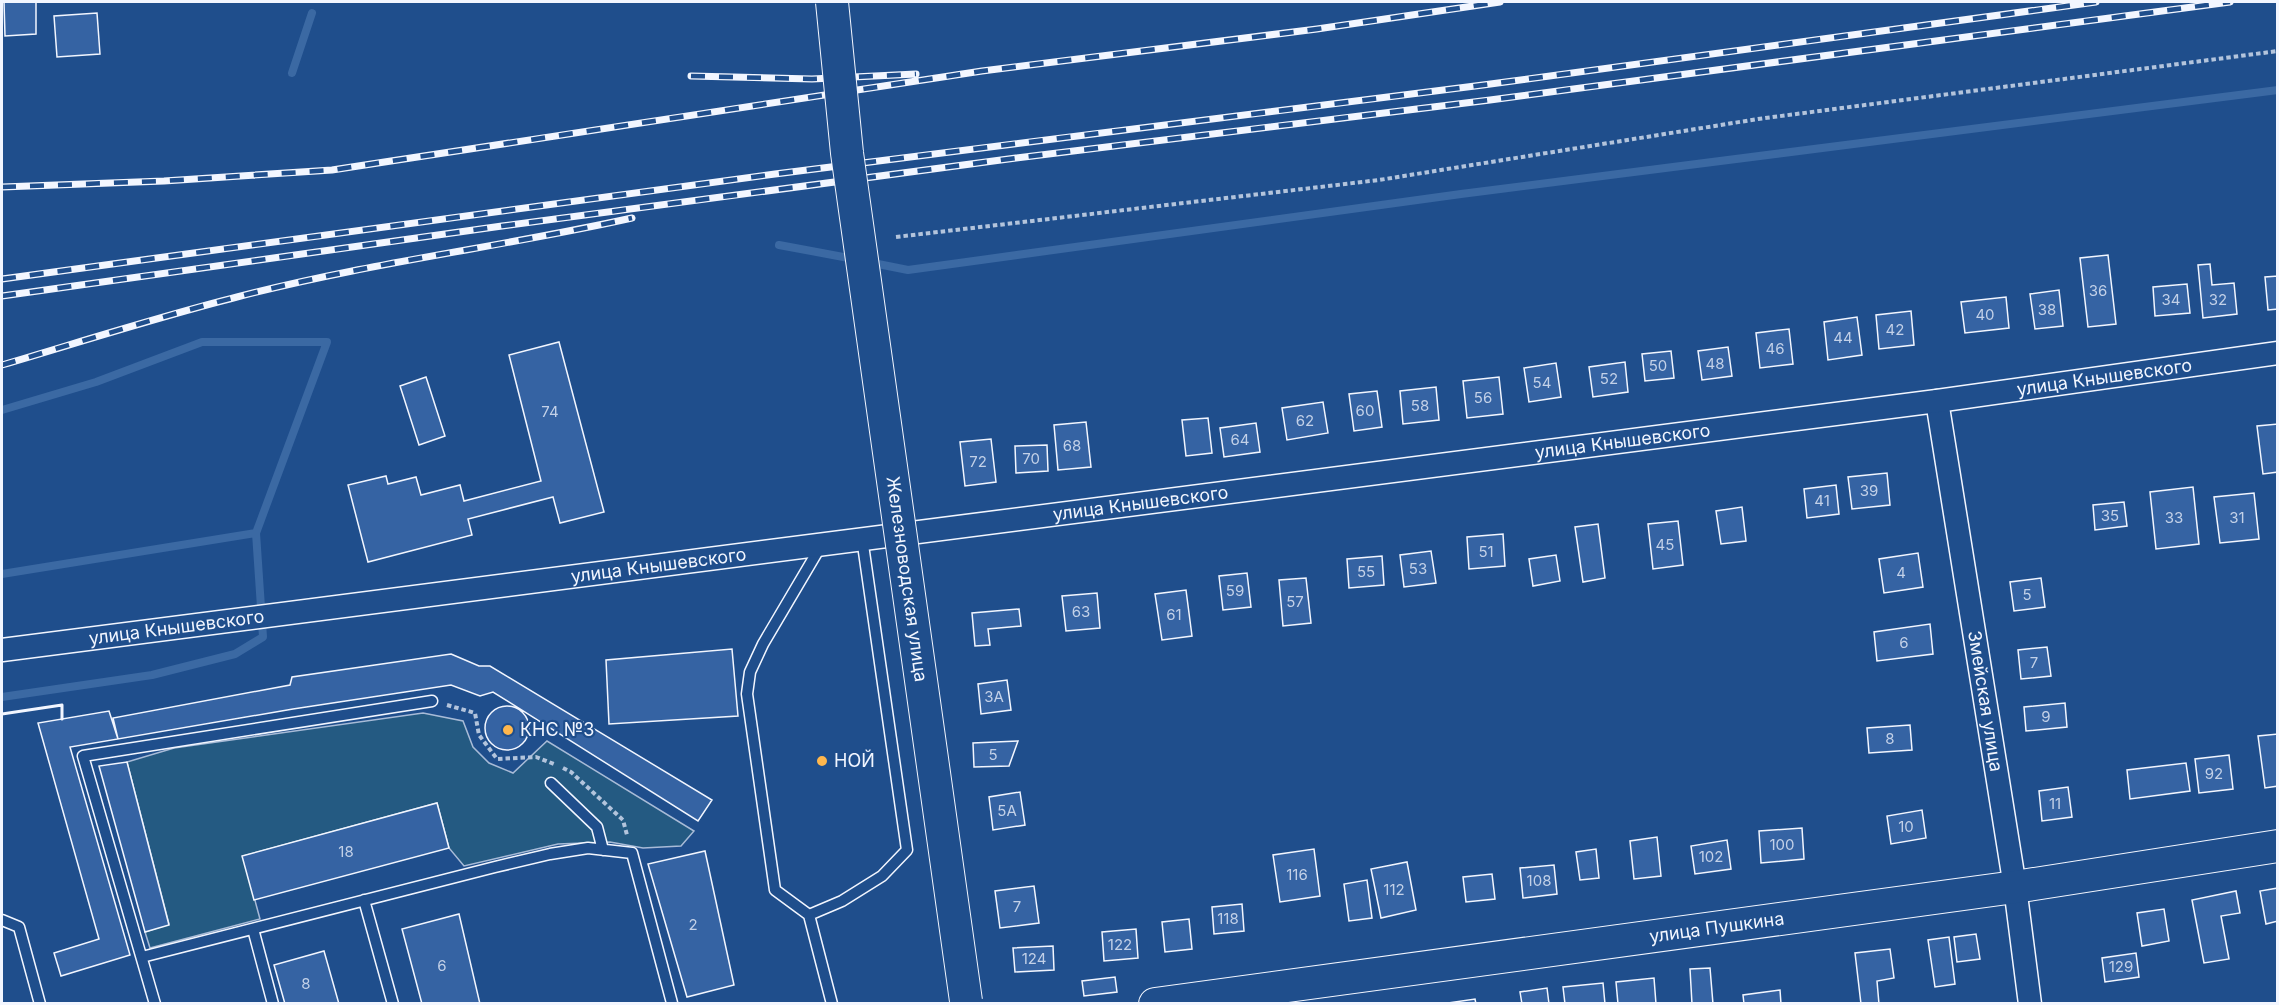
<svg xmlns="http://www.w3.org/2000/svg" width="2279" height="1005" font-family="Inter,sans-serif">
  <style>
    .green { fill: #245a82; stroke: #a8bbd7; stroke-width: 1.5 }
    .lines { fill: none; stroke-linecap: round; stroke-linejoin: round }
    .stream { stroke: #3b69a3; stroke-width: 8 }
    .building { fill: #3563a3; stroke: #f2f6ff; stroke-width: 1.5 }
    .service-casing { stroke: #f2f6ff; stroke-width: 13 }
    .minor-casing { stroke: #f2f6ff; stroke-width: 25 }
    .secondary-casing { stroke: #f2f6ff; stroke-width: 34 }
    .path { stroke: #b3c4dc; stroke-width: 4; stroke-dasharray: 4.5 3; stroke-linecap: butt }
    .service { stroke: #1f4e8c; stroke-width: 10 }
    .minor { stroke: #1f4e8c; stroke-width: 22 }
    .secondary { stroke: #1f4e8c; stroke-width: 32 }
    .rail-casing { stroke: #f2f6ff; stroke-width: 7 }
    .rail { stroke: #1f4e8c; stroke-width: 4.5; stroke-dasharray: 14; stroke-linecap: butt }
    .secondary-bridge-casing { stroke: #f2f6ff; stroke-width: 34; stroke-linecap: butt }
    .secondary-bridge { stroke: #1f4e8c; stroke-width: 32 }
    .wall { stroke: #f2f6ff; stroke-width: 3 }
    .poi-dot { fill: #ffb74d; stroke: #1f4e8c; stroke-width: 2 }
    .labels { text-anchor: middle; stroke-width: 4.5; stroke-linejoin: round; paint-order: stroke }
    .number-label { font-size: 15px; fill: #c3d1e8 }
    .street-label { font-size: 18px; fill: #f2f6ff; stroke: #1f4e8c }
    .poi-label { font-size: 18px; fill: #f2f6ff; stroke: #1f4e8c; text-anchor: start }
  </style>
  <rect width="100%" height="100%" fill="#1f4e8c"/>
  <path class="green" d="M423,713L463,721L473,747L489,763L513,773L547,741L694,831L681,846L643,848L610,842L558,844L464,866L449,848L437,803L243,856L260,919L150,948L145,932L169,924L127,762L174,748Z"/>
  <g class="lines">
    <path class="stream" d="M292,73L312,13
      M779,245L854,259
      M868,262L908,270L1461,194L2278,90
      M2,410L96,382L202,342H327L256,533L263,637L235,654L152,675L2,697
      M2,574L256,533"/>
  </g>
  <path class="building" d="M4,2H36V34L5,36Z
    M97,13L100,54L57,57L54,16Z
    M2108,255L2116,324L2088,327L2080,258Z
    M2210,264L2212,285L2234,283L2237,314L2203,318L2198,265Z
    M2278,276V309L2268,310L2265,277Z
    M2187,284L2190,313L2155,316L2153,287Z
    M2059,290L2063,326L2035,329L2030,294Z
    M2006,297L2009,328L1965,333L1961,302Z
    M1911,311L1914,345L1879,349L1876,315Z
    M1857,317L1862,355L1828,360L1824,322Z
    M1789,329L1793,364L1760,368L1756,333Z
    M559,342L604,512L560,523L553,497L468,519L472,535L368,562L348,485L386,476L388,484L416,477L421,495L460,485L464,501L541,481L509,355Z
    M1728,347L1732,376L1702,380L1698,351Z
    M1671,351L1674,378L1645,381L1642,354Z
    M1625,362L1628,392L1593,397L1589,367Z
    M1556,363L1561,397L1529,402L1524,368Z
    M426,377L445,436L419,445L400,386Z
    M1499,377L1503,414L1467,418L1463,381Z
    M1436,387L1439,420L1403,424L1400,391Z
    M1377,391L1382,427L1354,431L1349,394Z
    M1323,402L1328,433L1287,440L1282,408Z
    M1208,418L1212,453L1186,456L1182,420Z
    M1086,422L1091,467L1058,470L1054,425Z
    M1256,423L1260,452L1224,457L1220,428Z
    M2278,424V472L2263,474L2257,426Z
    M991,439L996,482L965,486L960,442Z
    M1047,445L1048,471L1016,473L1015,446Z
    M1887,473L1890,505L1852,509L1848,477Z
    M1836,485L1839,514L1807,518L1804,489Z
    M2193,487L2199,544L2156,549L2150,492Z
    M2254,493L2259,539L2220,543L2214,497Z
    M2124,502L2127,526L2095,530L2093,505Z
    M1742,507L1746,541L1721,544L1716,511Z
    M1678,521L1683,565L1653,569L1648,524Z
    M1598,524L1605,578L1583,582L1575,527Z
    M1503,534L1505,566L1469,569L1467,537Z
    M1431,551L1436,583L1404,587L1400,555Z
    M1918,553L1923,587L1884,593L1879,559Z
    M1556,555L1560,581L1533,586L1529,559Z
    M1382,556L1384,585L1349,588L1347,559Z
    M1247,573L1251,607L1223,610L1219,576Z
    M1306,578L1311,623L1283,626L1279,580Z
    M2041,578L2045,607L2014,611L2010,582Z
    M1186,590L1192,636L1162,640L1155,594Z
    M1097,593L1100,628L1066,631L1062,596Z
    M1019,609L1021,626L988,629L990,645L975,646L972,613Z
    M1930,624L1933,654L1877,661L1874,632Z
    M2047,647L2051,676L2021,679L2018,650Z
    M732,649L738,716L609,724L606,660Z
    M451,654L479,666H490L712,800L698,821L493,692L480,696L451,685L293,709L118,739L113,718L290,685L292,677Z
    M1007,680L1011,710L981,714L978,684Z
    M2065,703L2067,727L2026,731L2024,707Z
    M485 728a22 22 0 1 1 44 0a22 22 0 1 1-44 0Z
    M109,711L118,739L70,747L130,955L61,976L54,953L99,939L38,723Z
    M1910,725L1912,750L1869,753L1867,728Z
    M2278,734V786L2265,788L2258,736Z
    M1018,741L1009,766L974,767L973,743Z
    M2229,755L2233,789L2199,793L2195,759Z
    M127,762L169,925L145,932L99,766Z
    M2186,763L2190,791L2130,799L2127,770Z
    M2068,787L2072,817L2042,821L2039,791Z
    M1020,792L1025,825L993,830L989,797Z
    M437,803L449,848L254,900L242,856Z
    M1922,810L1926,838L1891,844L1887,816Z
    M1802,828L1804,859L1761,863L1759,831Z
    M1657,837L1661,876L1634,879L1630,841Z
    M1727,840L1731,869L1695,874L1691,846Z
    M1314,849L1320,896L1280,902L1273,855Z
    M1596,849L1599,878L1580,880L1576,852Z
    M705,851L734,985L687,997L648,864Z
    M1407,862L1416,910L1381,918L1371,869Z
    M1554,865L1557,894L1523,898L1520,868Z
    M1492,874L1495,899L1466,902L1463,877Z
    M1367,880L1372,918L1349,921L1344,884Z
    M1034,886L1039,923L1000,928L995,891Z
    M2278,888V921L2266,924L2260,891Z
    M2236,891L2240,913L2221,916L2229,959L2204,963L2192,900Z
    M1242,904L1244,931L1214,934L1212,907Z
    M2164,909L2169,941L2142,946L2137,913Z
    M459,914L480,1004H422L402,929Z
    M1189,919L1192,949L1165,952L1162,922Z
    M1136,929L1138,958L1104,961L1102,932Z
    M1976,934L1980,959L1957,962L1954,937Z
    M1949,937L1955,984L1935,987L1928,940Z
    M1053,946L1054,970L1015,972L1013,948Z
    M1890,949L1894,978L1877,981L1879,1004H1861L1855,953Z
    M324,951L339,1004H285L274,965Z
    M2136,953L2139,977L2105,982L2102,958Z
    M1710,968L1713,1004H1692L1690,969Z
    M1115,977L1117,992L1084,996L1082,981Z
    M1654,978L1656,1004H1618L1616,982Z
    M1603,983L1605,1004H1565L1563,987Z
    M1547,988L1549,1004H1522L1520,992Z
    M1780,990L1781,1004H1744L1743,995Z
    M1475,999L1476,1004H1441Z"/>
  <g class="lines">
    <g class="service-casing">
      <path id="service" d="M822,544L763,644L750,672L747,694L775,890L809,915L832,1004
        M551,783L597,827L603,850
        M364,900L393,1004
        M809,915L842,901L882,876L907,850L862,538
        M2,920L19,927L40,1004
        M253,929L273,1004
        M142,957L495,867L550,854L588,848L632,853L672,1003
        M155,1004L83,756L432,701"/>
    </g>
    <g class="minor-casing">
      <g id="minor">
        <path id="s1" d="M1937,401L2015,887L2030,1004"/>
        <path id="s2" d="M2,650L1937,401L2278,353"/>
      </g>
    </g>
    <g class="secondary-casing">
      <g id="secondary">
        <path id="s3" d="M1155,1004L2015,887L2278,846"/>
      </g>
    </g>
    <path class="path" d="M896,237L1379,180L1758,119L2278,51
      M447,705L475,713L479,735L497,759L536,757L554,764
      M563,768L571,772L623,820L627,835"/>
    <use href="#service" class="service"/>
    <use href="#minor" class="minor"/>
    <use href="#secondary" class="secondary"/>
    <g class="rail-casing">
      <path id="rail" d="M691,76L812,79L916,74
        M2,187L164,181L332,170L982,71L1317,29L1500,2
        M2,279L775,174L1483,85L2096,2
        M2,296L502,226L1016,158L1490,100L2230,2
        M2,365C80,342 158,317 237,297C367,263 501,247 632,218"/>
    </g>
    <use href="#rail" class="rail"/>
    <g class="secondary-bridge-casing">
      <g id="secondary-bridge">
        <path id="s4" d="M832,2L847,153L966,1001"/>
      </g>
    </g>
    <use href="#secondary-bridge" class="secondary-bridge"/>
    <path class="wall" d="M2,714L62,705V719"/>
  </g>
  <g class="poi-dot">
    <circle cx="508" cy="730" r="6"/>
    <circle cx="822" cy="761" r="6"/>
  </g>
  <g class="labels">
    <g class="number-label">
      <text x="2098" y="296">36</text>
      <text x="2171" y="305">34</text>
      <text x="2218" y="305">32</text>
      <text x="2047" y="315">38</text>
      <text x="1985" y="320">40</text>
      <text x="1895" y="335">42</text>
      <text x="1843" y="343">44</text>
      <text x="1775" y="354">46</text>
      <text x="1715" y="369">48</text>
      <text x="1658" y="371">50</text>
      <text x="1609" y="384">52</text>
      <text x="1542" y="388">54</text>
      <text x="1483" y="403">56</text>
      <text x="1420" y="411">58</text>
      <text x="1365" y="416">60</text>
      <text x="550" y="417">74</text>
      <text x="1305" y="426">62</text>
      <text x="1240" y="445">64</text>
      <text x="1072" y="451">68</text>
      <text x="1031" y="464">70</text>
      <text x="978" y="467">72</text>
      <text x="1869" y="496">39</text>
      <text x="1822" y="506">41</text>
      <text x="2110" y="521">35</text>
      <text x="2174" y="523">33</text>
      <text x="2237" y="523">31</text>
      <text x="1665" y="550">45</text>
      <text x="1486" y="557">51</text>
      <text x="1418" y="574">53</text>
      <text x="1366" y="577">55</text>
      <text x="1901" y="578">4</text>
      <text x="1235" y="596">59</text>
      <text x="2027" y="600">5</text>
      <text x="1295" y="607">57</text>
      <text x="1081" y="617">63</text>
      <text x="1174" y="620">61</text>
      <text x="1904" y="648">6</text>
      <text x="2034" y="668">7</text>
      <text x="994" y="702">3А</text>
      <text x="2046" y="722">9</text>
      <text x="1890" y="744">8</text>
      <text x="993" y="760">5</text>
      <text x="2214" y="779">92</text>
      <text x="2055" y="809">11</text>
      <text x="1007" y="816">5А</text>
      <text x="1906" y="832">10</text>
      <text x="1782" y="850">100</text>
      <text x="346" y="857">18</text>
      <text x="1711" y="862">102</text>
      <text x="1297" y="880">116</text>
      <text x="1539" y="886">108</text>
      <text x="1394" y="895">112</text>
      <text x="1017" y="912">7</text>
      <text x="1228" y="924">118</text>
      <text x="693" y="930">2</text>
      <text x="1120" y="950">122</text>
      <text x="1034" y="964">124</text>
      <text x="442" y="971">6</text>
      <text x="2121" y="972">129</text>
      <text x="306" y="989">8</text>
    </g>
    <g class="street-label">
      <text dy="6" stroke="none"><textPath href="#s2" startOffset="2120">улица Кнышевского</textPath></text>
      <text dy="6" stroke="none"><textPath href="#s2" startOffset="1634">улица Кнышевского</textPath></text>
      <text dy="6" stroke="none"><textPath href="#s2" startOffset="1148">улица Кнышевского</textPath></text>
      <text dy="6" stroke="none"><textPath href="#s2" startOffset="662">улица Кнышевского</textPath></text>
      <text dy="6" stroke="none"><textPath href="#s4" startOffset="582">Железноводская улица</textPath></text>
      <text dy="6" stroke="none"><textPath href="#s2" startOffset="176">улица Кнышевского</textPath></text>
      <text dy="6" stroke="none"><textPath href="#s1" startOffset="304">Змейская улица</textPath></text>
      <text dy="6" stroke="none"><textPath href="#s3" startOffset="567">улица Пушкина</textPath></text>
    </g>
    <g class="poi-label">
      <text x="520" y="736">КНС №3</text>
      <text x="834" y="767">НОЙ</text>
    </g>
  </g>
  <rect width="2279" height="1005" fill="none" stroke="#f2f6ff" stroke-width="6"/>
</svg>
